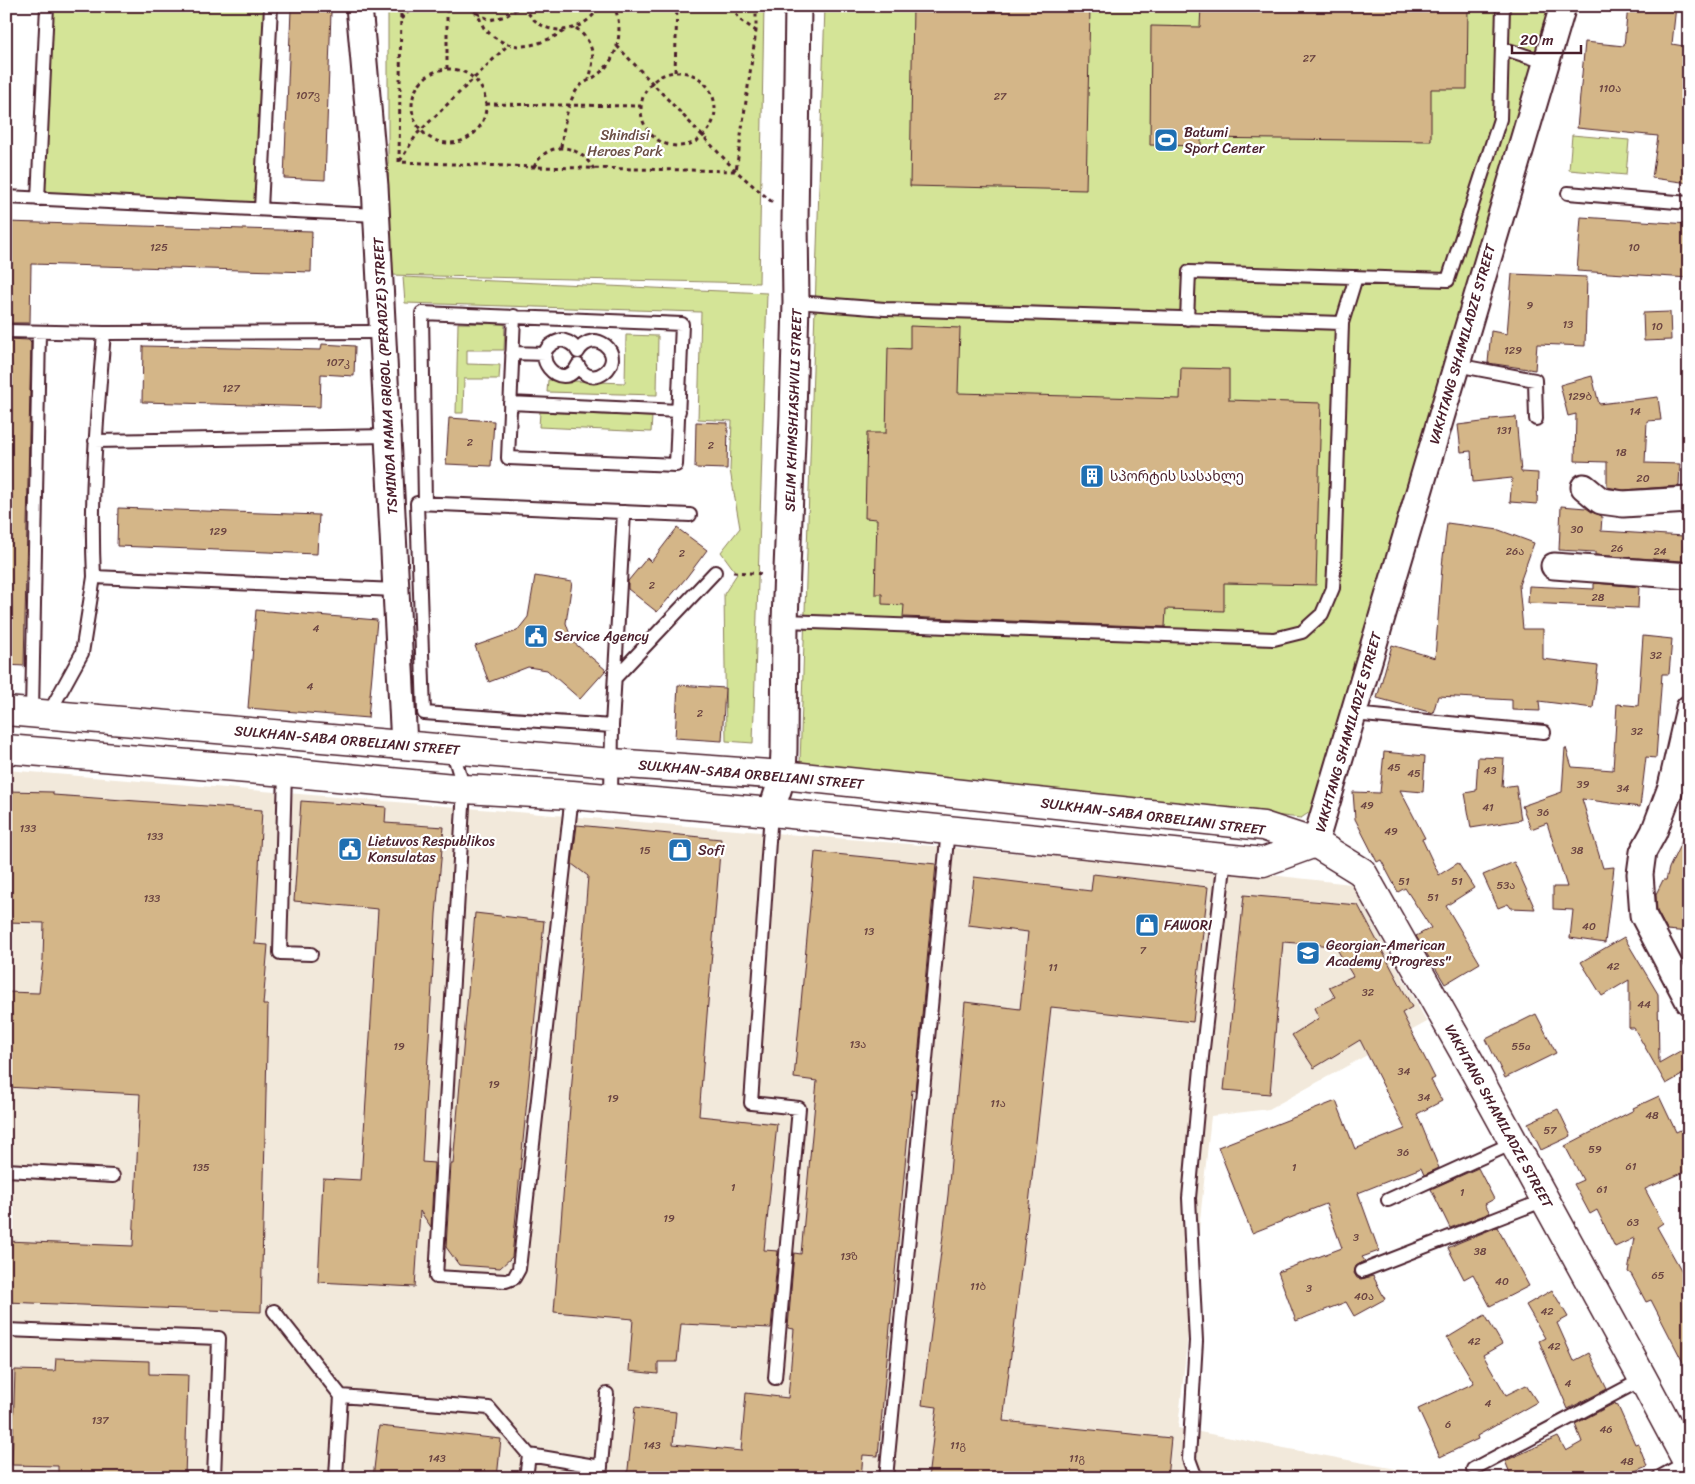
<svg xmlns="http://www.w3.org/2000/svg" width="1695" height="1484" font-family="Sriracha,'Noto Sans Georgian',sans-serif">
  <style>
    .built { fill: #f2e9db }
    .green { fill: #d4e497; stroke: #8f8261 }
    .building { fill: #d4b688; stroke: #4a1f2b }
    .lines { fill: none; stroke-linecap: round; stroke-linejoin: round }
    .service-casing { stroke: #4a1f2b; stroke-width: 16 }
    .minor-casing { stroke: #4a1f2b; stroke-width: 29 }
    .tertiary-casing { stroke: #4a1f2b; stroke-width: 31 }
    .path { stroke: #4a1f2b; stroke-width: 3; stroke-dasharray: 4 4; stroke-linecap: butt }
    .service { stroke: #fff; stroke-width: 12 }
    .minor { stroke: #fff; stroke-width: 25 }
    .tertiary { stroke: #fff; stroke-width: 28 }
    .labels { text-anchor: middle; stroke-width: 4.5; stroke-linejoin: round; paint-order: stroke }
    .number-label { font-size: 11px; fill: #6c4542 }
    .poi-label { font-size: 14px; fill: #4a1f2b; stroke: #fff; text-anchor: start }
    .park-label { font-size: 14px; fill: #6c5046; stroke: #fff }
    .street-label { font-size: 14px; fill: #4a1f2b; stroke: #fff }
  </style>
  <rect width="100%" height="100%" fill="#fff"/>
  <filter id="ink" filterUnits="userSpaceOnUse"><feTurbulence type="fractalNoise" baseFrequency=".02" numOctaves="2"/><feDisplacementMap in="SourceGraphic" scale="10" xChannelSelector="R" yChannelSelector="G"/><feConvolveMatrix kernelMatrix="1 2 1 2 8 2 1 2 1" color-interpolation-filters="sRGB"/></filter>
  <g filter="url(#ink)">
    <path class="built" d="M6,770L1236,871L1351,884L1427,1022L1269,1109L1211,1116L1178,1428L1417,1473L1418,1478H6Z"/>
    <path class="green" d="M47,6H271L261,209L38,199Z
      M388,6H764L759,283L388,275Z
      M825,6H1551L1316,808L1301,818L800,763Z
      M1572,135L1629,140L1626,175L1569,170Z
      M403,277L767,293L753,743L726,741L724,594L737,574L721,552L740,528L730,470L732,421L698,419L701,312L405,303Z
      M458,323L505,324L504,350H467V364L500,365L499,379H464L463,413H456Z
      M626,335L658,336L657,395L547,392L548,380L625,383Z
      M540,412L652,417L651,432L539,427Z"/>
    <path class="building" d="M913,6H1090L1086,190L910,186Z
      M1201,6H1468L1467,89H1431V141L1201,138V146L1150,145L1151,26L1200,27Z
      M1628,6H1676L1672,44L1689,47V183L1652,178L1658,136L1577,128L1585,42L1624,46Z
      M291,10L331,12L325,180L284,178Z
      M1581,217L1689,224V278L1577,271Z
      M6,222L312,231L311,272L31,264L30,323H6Z
      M1512,274L1587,277L1585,346L1537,344L1535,370L1488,363L1491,331L1507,334Z
      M1670,312L1671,340L1644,341L1643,313Z
      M910,326L960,328L958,393L1180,399L1181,368L1229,369V400L1321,403L1316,585L1224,583V611L1166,609L1165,627L903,617L904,605L882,604V594H875L877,519L865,518L867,433H886L888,348L910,349Z
      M6,339L30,340L31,343L24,666L6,665Z
      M322,344L355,346L354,376L321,374L320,407L142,402L143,346L321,350Z
      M1592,376L1599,404L1658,397L1661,420L1647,421L1645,463L1680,464L1679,486L1624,490L1607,487V462L1575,461L1576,414L1568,416L1560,385Z
      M1516,417L1521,472L1538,473L1537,504L1510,502L1512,478L1473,482L1471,451L1461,452L1458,425L1490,421V419Z
      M449,418L494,421L491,466L446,464Z
      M696,422L728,423L727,469L695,468Z
      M1561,506L1586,508L1592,512L1602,516L1601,531L1684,536L1682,561L1595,555V552L1559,550Z
      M118,508L319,515L317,554L117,546Z
      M1447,523L1499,530L1534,543L1519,585L1523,629H1543V659L1598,666L1593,708L1539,701L1540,711L1512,710V700L1438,696L1433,713L1377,698L1392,645L1435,658L1442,566Z
      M677,528L707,550L686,578L657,612L628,589V581L647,558L651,562Z
      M535,576L572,582L566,623L572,641L606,670L580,699L547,670L528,667L489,682L475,646L517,631L528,617Z
      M1594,583L1639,587L1638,608L1528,603L1529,586L1594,589Z
      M256,610L377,620L368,718L248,708Z
      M1643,636L1672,639L1669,674H1662L1656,758L1646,757L1640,807L1582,799L1603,868L1614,867L1605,943L1570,938L1573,910L1553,909V887H1567L1547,823L1531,829L1522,806L1562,792L1565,748H1566L1572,767L1613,770L1617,704L1638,706Z
      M678,685L725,688L722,741L675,738Z
      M1384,752L1425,756L1423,792L1400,790L1425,838L1422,839L1439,875L1458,863L1474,888L1446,906L1480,963L1445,984L1416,936L1431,928L1405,888L1398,892L1381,860L1377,862L1355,819L1353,792L1380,793Z
      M1478,757L1504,758L1502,787L1516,785L1521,820L1471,828L1465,793L1476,791Z
      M6,791L53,792V795L262,810L255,944L268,945L263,1005H268L261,1312L6,1302V1241L133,1246L140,1094L6,1087V992L39,993L43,959L44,923L6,922Z
      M301,801L386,807L385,823L444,827L436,914L422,1162L434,1163L431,1227L420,1211L415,1287L318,1282L323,1178L361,1180L378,909L294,901Z
      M577,825L721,839L699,1116L777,1124L764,1250L778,1251L771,1328L681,1324L677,1362H658V1374L629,1371L633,1319L554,1312L588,876L572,864Z
      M1689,826V932L1667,930L1657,911L1656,894L1663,880H1666L1669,868Z
      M815,852L936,864L915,1091L912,1090L878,1456L863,1455L861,1478H627L635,1407L676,1412L673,1444L741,1451L746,1393L788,1398L794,1329L788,1328L794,1253L801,1254L817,1081L794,1078Z
      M1514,862L1535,909L1511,908L1508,904L1498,908L1483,875Z
      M1093,874L1208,887L1193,1022L1051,1007L1029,1204L1003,1421L1171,1438L1167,1478H928L937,1407L922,1405L948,1195L965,1002L1020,1009L1028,932L968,925L974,877L1091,891Z
      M1244,895L1358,905L1412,1007L1402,1013L1435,1078L1431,1080L1442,1101L1417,1114L1439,1168L1424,1175L1421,1168L1358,1193L1379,1251L1362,1257L1365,1261L1356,1266L1354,1273L1357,1278L1361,1279L1373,1276L1385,1299L1354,1316L1346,1302L1296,1321L1278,1272L1342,1248L1326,1204L1252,1233L1218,1147L1336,1101L1355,1149L1405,1129L1360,1040L1314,1068L1292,1035L1319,1018L1314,1008L1335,997L1329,987L1353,976L1335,946L1283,942L1270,1094L1224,1090Z
      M475,913L544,921L512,1257L500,1268L459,1265L446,1247L451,1164H453Z
      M1624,937L1658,994L1659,1063L1689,1046V1071L1666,1084L1634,1028H1629V980L1602,996L1581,962Z
      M1536,1014L1556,1053L1505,1078L1486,1039Z
      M1659,1096L1676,1132L1689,1126V1170L1645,1189L1663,1223L1657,1227L1689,1284V1374L1651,1300L1646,1302L1631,1274L1628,1272L1634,1238L1615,1247L1597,1210L1590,1214L1574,1184L1583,1180L1565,1146L1634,1110L1633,1108Z
      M1558,1109L1571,1136L1541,1150L1528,1123Z
      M1478,1168L1494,1199L1485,1204L1490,1213L1450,1228L1431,1189Z
      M1497,1227L1529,1286L1490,1306L1473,1274L1464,1279L1448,1248L1458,1243Z
      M1552,1290L1568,1317L1557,1323L1574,1361L1589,1353L1607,1389L1568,1409L1539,1341L1545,1338L1526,1305Z
      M1485,1315L1502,1344L1483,1355L1506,1395L1526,1385L1537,1402L1477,1436L1478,1439L1440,1457L1418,1409L1474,1383L1447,1338Z
      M56,1358L149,1361V1374L188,1375L185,1478H58V1466L12,1465L15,1370L55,1371Z
      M1615,1403L1616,1405L1617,1404L1635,1444L1638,1443L1647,1466L1618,1478H1512L1505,1461L1558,1437L1566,1451L1582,1442L1575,1424Z
      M379,1426L501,1439L497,1478H373Z"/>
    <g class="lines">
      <g class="service-casing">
        <path id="service" d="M1502,48L1545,62
          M1568,193L1689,203
          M6,197L376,215
          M38,199L47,6
          M261,209L271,6
          M1187,319L1189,272L1448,280L1500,119L1503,6
          M1342,323L1356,277
          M6,331L104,333C97,415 90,495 94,577L396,590
          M104,333L382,332
          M562,340C570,342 575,345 578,352C581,346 587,342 594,341C598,341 602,343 605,345C627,363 591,393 578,365C563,397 521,350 562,340Z
          M512,353L545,354
          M1456,365L1535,380L1536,419
          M510,403L679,411
          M95,441L388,436
          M425,503L422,313L682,324L676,465L508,458L514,316
          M785,621L1274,639L1302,632L1322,614L1333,588L1334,569L1342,323L885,309L796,302
          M615,678L715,572
          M32,713L39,332
          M49,713L82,653L94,577
          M1353,714L1544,732
          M612,726L424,713L417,503L690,515
          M452,749L464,789L436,1277L506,1281L514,1278L519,1269L572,795
          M285,772L280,953L311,954
          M611,798L612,726L624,512
          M771,812L751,1103L799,1108L775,1378
          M6,1170L113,1176
          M1388,1200L1513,1143
          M1362,1271L1545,1200
          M274,1311L341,1396
          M6,1330L219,1338L214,1478
          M1473,1469L1643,1379
          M336,1476L341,1396L489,1408L529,1455L601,1467
          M526,1478L529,1455
          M600,1478L607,1394
          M886,1478L948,829
          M1196,1478L1189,1459L1196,1341L1189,1198L1202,1057L1225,858
          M1658,1478L1687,1462"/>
      </g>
      <g class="minor-casing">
        <path id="minor" d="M359,6L375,186L404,745
          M1584,487L1601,501L1623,504L1689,500
          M1554,566L1689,576
          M1689,708L1671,787L1654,832L1643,852L1640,874L1643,915L1689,1002
          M771,812L783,775L784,749L785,621L793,415L796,302L795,222L798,6
          M1315,843L1563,6"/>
      </g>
      <g class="tertiary-casing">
        <path id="tertiary" d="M6,711L612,763L783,775L1263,826L1315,843L1362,872L1473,1068L1643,1379L1689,1465
          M6,749L285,772L464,789L572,795L771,812L1263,862L1315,843"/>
      </g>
      <path class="path" d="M401,6L399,162L534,167L736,171L756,31V6
        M468,6C471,9 475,11 477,14C480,18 481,23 484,28C510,56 537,47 566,30
        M524,6C541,40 582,36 600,6
        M733,6L739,19L756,31
        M477,13L490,20L506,16L521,6
        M401,19L414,6
        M576,28C594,43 596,57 589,79
        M617,46L736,171L772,202
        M412 106a37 37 0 1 1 74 0a37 37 0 1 1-74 0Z
        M447,69V6
        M641 109a37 37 0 1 1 74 0a37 37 0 1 1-74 0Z
        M675,72L677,6
        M486,104L641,106
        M561,147C564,127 566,105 578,88C583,82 591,80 597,75C619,60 624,29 614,6
        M400,161L417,134L508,45
        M534,167C542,149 563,142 580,154C585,157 590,163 594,169
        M733,572L764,574"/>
      <use href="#service" class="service"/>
      <use href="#minor" class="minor"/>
      <use href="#tertiary" class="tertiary"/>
    </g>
  </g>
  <defs>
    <g id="stadium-square" transform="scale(1.25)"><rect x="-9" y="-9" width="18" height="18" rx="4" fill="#1f6fb2" stroke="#fff"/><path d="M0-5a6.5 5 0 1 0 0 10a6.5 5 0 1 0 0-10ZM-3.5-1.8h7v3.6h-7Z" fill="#fff"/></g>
    <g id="building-square" transform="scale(1.25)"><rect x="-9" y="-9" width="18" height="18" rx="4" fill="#1f6fb2" stroke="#fff"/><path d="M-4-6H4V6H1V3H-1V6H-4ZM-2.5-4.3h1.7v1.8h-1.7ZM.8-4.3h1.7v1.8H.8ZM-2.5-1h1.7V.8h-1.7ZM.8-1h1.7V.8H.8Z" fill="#fff"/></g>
    <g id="civic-square" transform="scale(1.25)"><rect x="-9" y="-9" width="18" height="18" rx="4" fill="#1f6fb2" stroke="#fff"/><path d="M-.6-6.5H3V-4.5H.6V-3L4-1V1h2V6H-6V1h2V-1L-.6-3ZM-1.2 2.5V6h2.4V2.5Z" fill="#fff"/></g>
    <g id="shop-square" transform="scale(1.25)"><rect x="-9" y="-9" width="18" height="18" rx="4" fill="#1f6fb2" stroke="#fff"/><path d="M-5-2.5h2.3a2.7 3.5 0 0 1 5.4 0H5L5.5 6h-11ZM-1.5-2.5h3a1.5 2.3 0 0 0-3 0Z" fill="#fff"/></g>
    <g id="school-square" transform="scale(1.25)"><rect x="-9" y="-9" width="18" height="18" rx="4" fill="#1f6fb2" stroke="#fff"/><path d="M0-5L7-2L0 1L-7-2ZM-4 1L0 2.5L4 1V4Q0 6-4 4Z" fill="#fff"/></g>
  </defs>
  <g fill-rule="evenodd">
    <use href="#stadium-square" x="1166" y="140"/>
    <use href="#building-square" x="1092" y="476"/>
    <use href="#civic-square" x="536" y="636"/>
    <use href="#civic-square" x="350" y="849"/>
    <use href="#shop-square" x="680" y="850"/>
    <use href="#shop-square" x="1147" y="925"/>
    <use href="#school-square" x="1308" y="953"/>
  </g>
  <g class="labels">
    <g class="number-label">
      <text x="1309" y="62">27</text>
      <text x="1610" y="92">110ა</text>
      <text x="308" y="99">107ვ</text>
      <text x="1000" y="100">27</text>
      <text x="159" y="251">125</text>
      <text x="1634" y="251">10</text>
      <text x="1530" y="309">9</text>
      <text x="1568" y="328">13</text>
      <text x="1657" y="330">10</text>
      <text x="1513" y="354">129</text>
      <text x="338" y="366">107კ</text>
      <text x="231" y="392">127</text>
      <text x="1580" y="400">129ბ</text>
      <text x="1635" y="415">14</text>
      <text x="1504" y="434">131</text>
      <text x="470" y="446">2</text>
      <text x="711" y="449">2</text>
      <text x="1621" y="456">18</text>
      <text x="1643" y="482">20</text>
      <text x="1577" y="533">30</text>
      <text x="218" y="535">129</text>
      <text x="1617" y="552">26</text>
      <text x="1515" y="555">26ა</text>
      <text x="1660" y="555">24</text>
      <text x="682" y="557">2</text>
      <text x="652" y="589">2</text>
      <text x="1598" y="601">28</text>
      <text x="316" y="632">4</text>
      <text x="1656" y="659">32</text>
      <text x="310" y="690">4</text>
      <text x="700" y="717">2</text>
      <text x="1637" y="735">32</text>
      <text x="1394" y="771">45</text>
      <text x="1490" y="774">43</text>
      <text x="1414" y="777">45</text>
      <text x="1583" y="788">39</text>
      <text x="1623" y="792">34</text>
      <text x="1367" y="809">49</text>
      <text x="1488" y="811">41</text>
      <text x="1543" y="816">36</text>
      <text x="28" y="832">133</text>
      <text x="1391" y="835">49</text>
      <text x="155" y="840">133</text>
      <text x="645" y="854">15</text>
      <text x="1577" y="854">38</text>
      <text x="1404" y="885">51</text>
      <text x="1457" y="885">51</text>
      <text x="1506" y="889">53ა</text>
      <text x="1433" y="901">51</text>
      <text x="152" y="902">133</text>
      <text x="1589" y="930">40</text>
      <text x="869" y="935">13</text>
      <text x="1143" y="954">7</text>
      <text x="1613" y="970">42</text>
      <text x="1053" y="971">11</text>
      <text x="1368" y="996">32</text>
      <text x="1644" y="1008">44</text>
      <text x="858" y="1048">13ა</text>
      <text x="399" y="1050">19</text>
      <text x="1521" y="1050">55a</text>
      <text x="1404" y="1075">34</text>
      <text x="494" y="1088">19</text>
      <text x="1424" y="1101">34</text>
      <text x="613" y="1102">19</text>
      <text x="998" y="1107">11ა</text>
      <text x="1652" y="1119">48</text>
      <text x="1550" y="1134">57</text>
      <text x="1595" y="1153">59</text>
      <text x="1403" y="1156">36</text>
      <text x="1631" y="1170">61</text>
      <text x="201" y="1171">135</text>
      <text x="1294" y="1171">1</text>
      <text x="733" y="1191">1</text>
      <text x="1602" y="1193">61</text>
      <text x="1462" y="1196">1</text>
      <text x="669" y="1222">19</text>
      <text x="1633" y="1226">63</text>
      <text x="1356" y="1241">3</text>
      <text x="1480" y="1255">38</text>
      <text x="849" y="1260">13ზ</text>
      <text x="1658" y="1279">65</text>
      <text x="1502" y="1285">40</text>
      <text x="978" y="1290">11ბ</text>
      <text x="1309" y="1292">3</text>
      <text x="1364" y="1300">40ა</text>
      <text x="1547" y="1315">42</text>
      <text x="1474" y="1345">42</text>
      <text x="1554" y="1350">42</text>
      <text x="1568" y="1387">4</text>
      <text x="1488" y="1407">4</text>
      <text x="100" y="1424">137</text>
      <text x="1448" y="1428">6</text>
      <text x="1606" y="1433">46</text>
      <text x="652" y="1449">143</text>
      <text x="958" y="1449">11გ</text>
      <text x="437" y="1462">143</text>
      <text x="1077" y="1462">11გ</text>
      <text x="1627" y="1465">48</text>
    </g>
    <g class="poi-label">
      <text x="1184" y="137">Batumi<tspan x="1184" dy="16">Sport Center</tspan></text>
      <text x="1110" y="481">სპორტის სასახლე</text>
      <text x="554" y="641">Service Agency</text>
      <text x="368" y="846">Lietuvos Respublikos<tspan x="368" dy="16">Konsulatas</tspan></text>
      <text x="698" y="855">Sofi</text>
      <text x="1164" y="930">FAWORI</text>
      <text x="1326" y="950">Georgian-American<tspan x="1326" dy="16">Academy "Progress"</tspan></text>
    </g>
    <g class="park-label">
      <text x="625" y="140">Shindisi<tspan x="625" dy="16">Heroes Park</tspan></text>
    </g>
    <g class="street-label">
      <text transform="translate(1462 344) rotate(-74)" y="5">VAKHTANG SHAMILADZE STREET</text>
      <text transform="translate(385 376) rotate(-93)" y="5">TSMINDA MAMA GRIGOL (PERADZE) STREET</text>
      <text transform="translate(793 410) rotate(-88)" y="5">SELIM KHIMSHIASHVILI STREET</text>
      <text transform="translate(1348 732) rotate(-74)" y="5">VAKHTANG SHAMILADZE STREET</text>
      <text transform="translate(347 740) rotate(5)" y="5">SULKHAN-SABA ORBELIANI STREET</text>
      <text transform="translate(751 774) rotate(5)" y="5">SULKHAN-SABA ORBELIANI STREET</text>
      <text transform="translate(1153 816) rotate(7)" y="5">SULKHAN-SABA ORBELIANI STREET</text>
      <text transform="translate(1499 1116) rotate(61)" y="5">VAKHTANG SHAMILADZE STREET</text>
    </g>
  </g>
  <rect width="1695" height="1484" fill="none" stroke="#fff" stroke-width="25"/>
  <rect x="12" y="12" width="1670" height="1459" fill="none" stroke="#4a1f2b" stroke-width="2" filter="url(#ink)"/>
  <path d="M1512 45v8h69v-8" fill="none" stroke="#4a1f2b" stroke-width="2.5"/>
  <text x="1520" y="45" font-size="15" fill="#4a1f2b" stroke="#ffffff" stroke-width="4" paint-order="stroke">20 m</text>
</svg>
